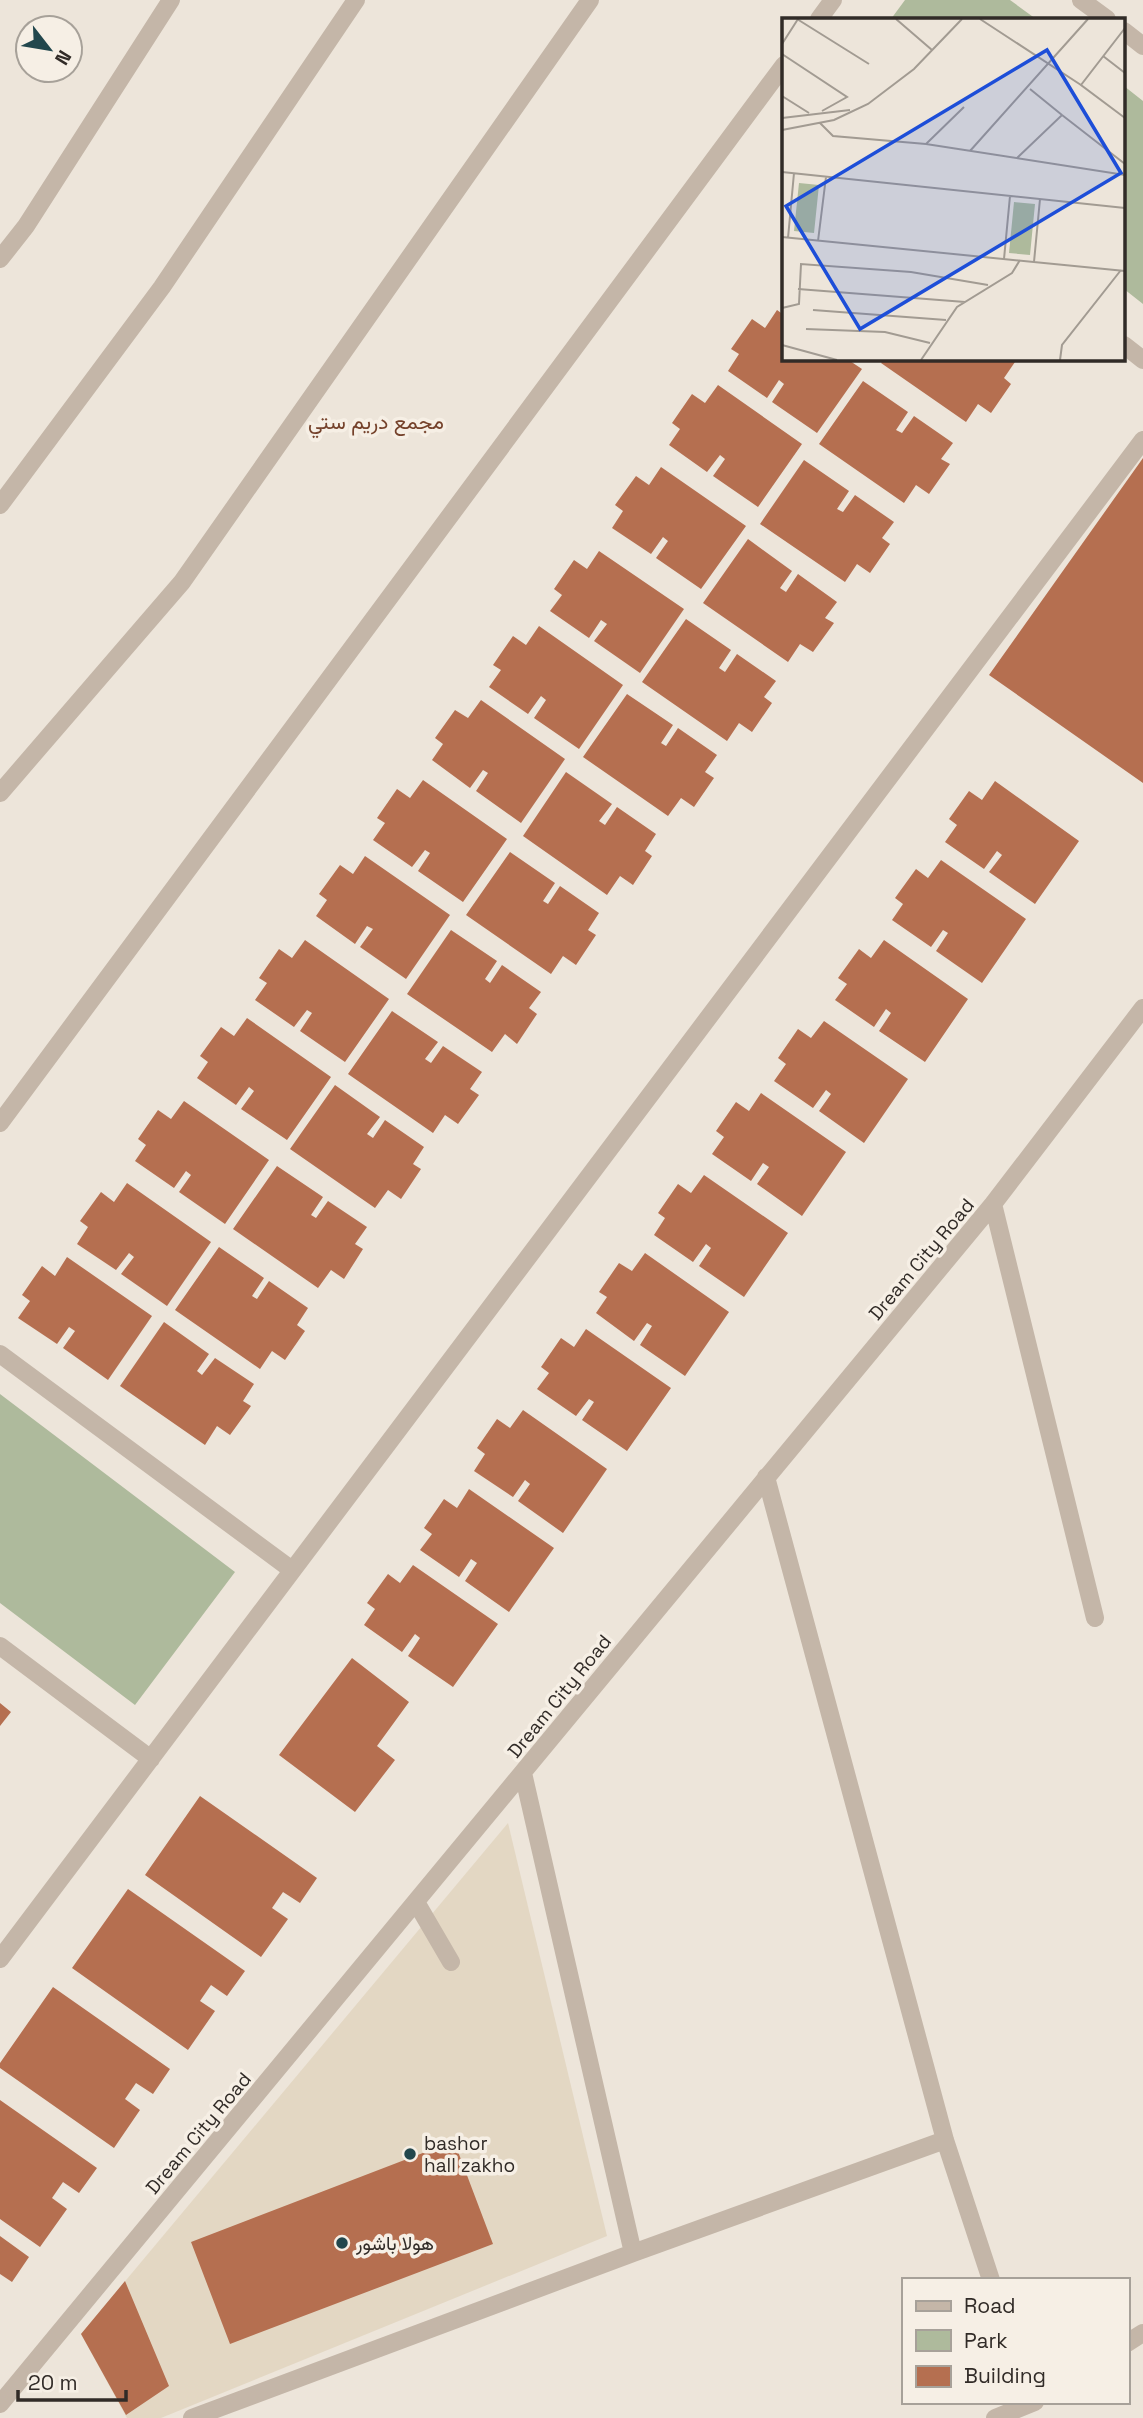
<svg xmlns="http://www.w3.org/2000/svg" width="1143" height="2418" font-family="'Space Grotesk',Vazirmatn,sans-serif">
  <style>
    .green { fill: #aeba9c }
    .plaza { fill: #e3d7c3 }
    .building { fill: #b56f50 }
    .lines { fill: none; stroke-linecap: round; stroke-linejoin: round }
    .minor { stroke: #c4b6a8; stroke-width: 18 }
    .poi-dot { fill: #22474d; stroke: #f6efe5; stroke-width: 2.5 }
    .labels { text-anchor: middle; stroke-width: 7; stroke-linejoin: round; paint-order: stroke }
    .street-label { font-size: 19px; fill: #312b27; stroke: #f6efe5 }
    .poi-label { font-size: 19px; fill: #312b27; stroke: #f6efe5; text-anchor: start }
    .neighbourhood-label { font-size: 21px; fill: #75422b; stroke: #f6efe5 }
    .inset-road { fill: none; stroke: #a29b92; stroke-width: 2 }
    .view { fill: #1d4ed8; fill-opacity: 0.15; stroke: #1d4ed8; stroke-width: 3.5 }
    .inset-edge { fill: none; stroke: #312b27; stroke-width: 3.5 }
  </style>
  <rect width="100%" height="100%" fill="#ede5da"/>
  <path class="green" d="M905,0H1010L1036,19H891Z
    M1124,86L1143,101V304L1124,289Z
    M0,1394L235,1572L135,1705L0,1603Z"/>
  <path class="plaza" d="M508,1823L607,2236L161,2418H127L81,2334Z"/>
  <path class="building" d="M777,310L784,315V359H847L862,369L817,433L772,402L784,384L779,380L767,398L728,371L739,354L731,349L752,319L765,328Z
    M884,359H1011L1015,362L1004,378L1011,384L991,413L978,404L966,422L881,363Z
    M863,381L908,412L896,430L902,433L914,416L953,443L941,459L950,464L929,494L916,485L904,503L819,444Z
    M718,385L802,444L758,507L713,476L725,459L720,455L707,472L669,445L680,429L672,423L692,394L705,403Z
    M1143,458V783L989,675Z
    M804,460L849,491L837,509L843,512L855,495L894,522L882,538L890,544L870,573L857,564L845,582L760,524Z
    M661,467L746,526L701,589L656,558L668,541L663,537L651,554L612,528L623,511L615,505L636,476L649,485Z
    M748,539L792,571L780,588L786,592L798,574L837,602L825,618L834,623L813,652L800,644L788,662L703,603Z
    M599,551L684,609L640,673L594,641L607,624L601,620L589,638L550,611L562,595L554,589L574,560L587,569Z
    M686,619L731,650L719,668L725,672L737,654L776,681L764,697L772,703L752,732L739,723L727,741L642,682Z
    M539,626L623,685L579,749L534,718L546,700L541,696L528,714L489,687L501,670L493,665L513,636L526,645Z
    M627,694L673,725L661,743L666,746L678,728L717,755L705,772L714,778L694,807L681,798L668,816L583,757Z
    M481,700L565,759L521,823L476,791L488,773L483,770L470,788L432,760L443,744L435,738L455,710L468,718Z
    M566,772L612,804L599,821L605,825L617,807L656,834L645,851L652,856L633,885L620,876L607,895L523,836Z
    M423,780L507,839L463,902L418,871L430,853L425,850L412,867L373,840L385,823L377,818L397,789L410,798Z
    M995,781L1079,841L1035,904L989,872L1002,855L997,851L984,869L945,842L957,825L949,819L969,791L982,800Z
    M510,852L555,883L543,901L548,904L560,886L599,913L588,930L596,935L576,965L563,956L551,974L466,915Z
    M365,856L450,915L406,979L360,947L373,929L367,926L355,944L316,916L327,900L319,894L340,865L353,874Z
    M941,860L1026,919L982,983L936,951L948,933L943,930L931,947L892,920L903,904L895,898L916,869L928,878Z
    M451,930L497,961L485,979L490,983L502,965L541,992L529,1008L537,1014L517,1044L505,1034L492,1052L407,994Z
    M305,940L389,999L345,1062L300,1031L312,1013L307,1010L294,1027L255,1000L267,983L259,978L279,949L292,958Z
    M884,940L968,999L925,1062L879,1031L891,1013L886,1009L874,1027L835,1000L847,984L838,978L859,949L871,958Z
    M392,1011L438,1042L425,1059L431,1063L443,1046L482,1072L470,1089L479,1095L458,1124L445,1115L433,1133L348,1074Z
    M247,1018L331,1077L287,1140L241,1109L254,1091L249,1087L236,1105L197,1078L208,1062L200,1056L221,1027L234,1036Z
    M824,1021L908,1079L864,1143L819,1111L831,1094L826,1090L813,1108L774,1081L786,1064L778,1058L798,1029L811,1038Z
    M335,1085L380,1117L367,1134L373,1138L385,1120L424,1147L413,1164L421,1169L401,1199L388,1190L375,1208L290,1149Z
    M761,1093L846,1152L802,1216L757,1184L769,1167L763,1163L751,1181L712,1154L724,1137L716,1131L736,1102L749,1111Z
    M184,1101L269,1160L225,1224L179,1192L191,1175L186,1171L174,1188L135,1161L146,1145L138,1139L158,1110L171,1119Z
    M277,1166L323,1197L311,1215L316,1218L328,1201L367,1227L355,1244L363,1249L344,1279L331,1270L318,1288L233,1229Z
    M704,1175L788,1233L744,1297L699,1266L711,1248L706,1244L693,1262L654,1235L665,1218L658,1213L678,1184L691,1193Z
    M127,1183L211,1242L167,1306L121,1274L134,1257L129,1253L116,1270L77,1244L88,1227L80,1221L101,1192L114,1202Z
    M219,1247L264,1278L252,1296L257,1299L269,1281L308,1308L297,1325L305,1331L285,1360L272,1351L260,1369L175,1310Z
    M645,1253L729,1312L685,1376L640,1345L652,1326L647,1323L634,1341L596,1313L607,1297L599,1292L619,1263L632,1271Z
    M67,1257L152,1316L108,1380L63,1348L75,1331L69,1327L57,1344L18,1318L30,1301L22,1295L42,1266L55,1276Z
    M164,1322L209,1354L197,1371L202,1375L215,1358L254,1384L243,1401L251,1406L230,1435L217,1426L205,1445L120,1386Z
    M586,1329L671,1388L627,1451L582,1420L594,1402L589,1399L576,1416L537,1389L549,1373L541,1367L561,1338L574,1347Z
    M523,1410L607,1469L563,1533L518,1501L530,1484L525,1480L513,1497L474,1471L485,1454L477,1448L497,1419L510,1428Z
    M469,1489L554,1548L509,1612L465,1581L477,1563L471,1559L459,1577L420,1550L432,1534L424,1528L444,1499L457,1508Z
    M413,1565L498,1624L453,1687L408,1656L420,1638L415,1634L402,1652L364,1625L375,1609L367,1603L388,1574L400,1583Z
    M352,1658L409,1702L377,1746L395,1760L355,1812L279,1755Z
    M0,1703L11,1712L0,1726Z
    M200,1796L317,1878L300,1903L283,1892L272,1908L288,1919L261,1957L145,1875Z
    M128,1889L245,1971L227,1996L211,1985L200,2001L215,2011L188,2050L72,1968Z
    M53,1987L170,2069L153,2094L136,2083L125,2099L140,2110L114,2148L0,2068V2063Z
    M0,2100L97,2168L79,2193L63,2182L52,2198L67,2209L40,2247L0,2219Z
    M454,2141L493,2244L230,2344L191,2242Z
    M0,2236L29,2257L12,2282L0,2274Z
    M125,2281L169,2386L126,2415L81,2334Z"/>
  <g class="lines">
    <path class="minor" d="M1081,0L1107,19
      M819,19L833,0
      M1124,31L1143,46
      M0,259L26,226L171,0
      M1124,345L1143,360
      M0,505L162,287L356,0
      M0,793L182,582L590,0
      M0,1123L784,65
      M993,1204L1095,1618
      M0,1354L292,1570
      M766,1477L945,2140L991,2280
      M0,1646L151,1759
      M416,1902L451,1962
      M0,1959L1143,440
      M633,2253L945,2140
      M1127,2343L1143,2333
      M0,2404L993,1204L1143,1008
      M192,2418L633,2253L523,1773
      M995,2418L1035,2402"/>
  </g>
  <g class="poi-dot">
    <circle cx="410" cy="2154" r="7"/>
    <circle cx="342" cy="2243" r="7"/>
  </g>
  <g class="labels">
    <g class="street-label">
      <text transform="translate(921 1259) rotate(-50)" y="7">Dream City Road</text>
      <text transform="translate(559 1696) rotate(-51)" y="7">Dream City Road</text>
      <text transform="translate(198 2133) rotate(-50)" y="7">Dream City Road</text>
    </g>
    <g class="poi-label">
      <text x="424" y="2150">bashor<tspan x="424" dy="22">hall zakho</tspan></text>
      <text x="356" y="2250">هولا باشور</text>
    </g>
    <g class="neighbourhood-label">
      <text x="376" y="429">مجمع دريم ستي</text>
    </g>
  </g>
  <g transform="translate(782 18)">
    <rect width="343" height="343" fill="#ede5da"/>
    <path d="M17,165L37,167L32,215L12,213ZM232,184L253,186L248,237L227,235Z" fill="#aeba9c"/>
    <path class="inset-road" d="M15,1L87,46M114,1L150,32M198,1L299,67M343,10L299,67L343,100M0,26L16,1M0,36L65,79L40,93M321,38L343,55M248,71L280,97M0,78L27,95M0,100L68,92M38,105L51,118L144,126L343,157M0,112L52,102L86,86L132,51L180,1M144,126L182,89M188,133L306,1M235,140L280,97L343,146M0,154L343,190M0,219L343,253M6,220L12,155M36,223L44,159M222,241L228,178M252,244L258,181M16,271L183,284M0,290L17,286L19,246L129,254L206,267M31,292L164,302M24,311L103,314L148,325M0,327L55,342M139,342L175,289L230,255L238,242M278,342L280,327L339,252"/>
    <path class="view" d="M265,32L339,155L78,311L4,188Z"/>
    <rect width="343" height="343" class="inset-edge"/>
  </g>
  <rect x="902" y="2278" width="228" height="126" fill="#f6efe5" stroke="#a7a199" stroke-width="2"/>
  <rect x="916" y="2301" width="35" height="10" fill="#c4b6a8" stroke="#a7a199" stroke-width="2"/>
  <text x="964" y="2313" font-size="21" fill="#312b27">Road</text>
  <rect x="916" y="2330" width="35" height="21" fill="#aeba9c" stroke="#a7a199" stroke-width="2"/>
  <text x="964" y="2348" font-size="21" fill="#312b27">Park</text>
  <rect x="916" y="2366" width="35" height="21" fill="#b56f50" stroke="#a7a199" stroke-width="2"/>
  <text x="964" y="2383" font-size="21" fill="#312b27">Building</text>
  <g transform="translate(49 49) rotate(121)"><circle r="33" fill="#f6efe5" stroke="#a7a199" stroke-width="2"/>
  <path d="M0-5L12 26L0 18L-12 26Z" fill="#22474d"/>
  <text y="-10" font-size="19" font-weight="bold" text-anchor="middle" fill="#312b27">N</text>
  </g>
  <path d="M18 2390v10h108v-10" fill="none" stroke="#312b27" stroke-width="3.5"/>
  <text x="28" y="2390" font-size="21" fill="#312b27" stroke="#f6efe5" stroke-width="5" paint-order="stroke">20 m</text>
</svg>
